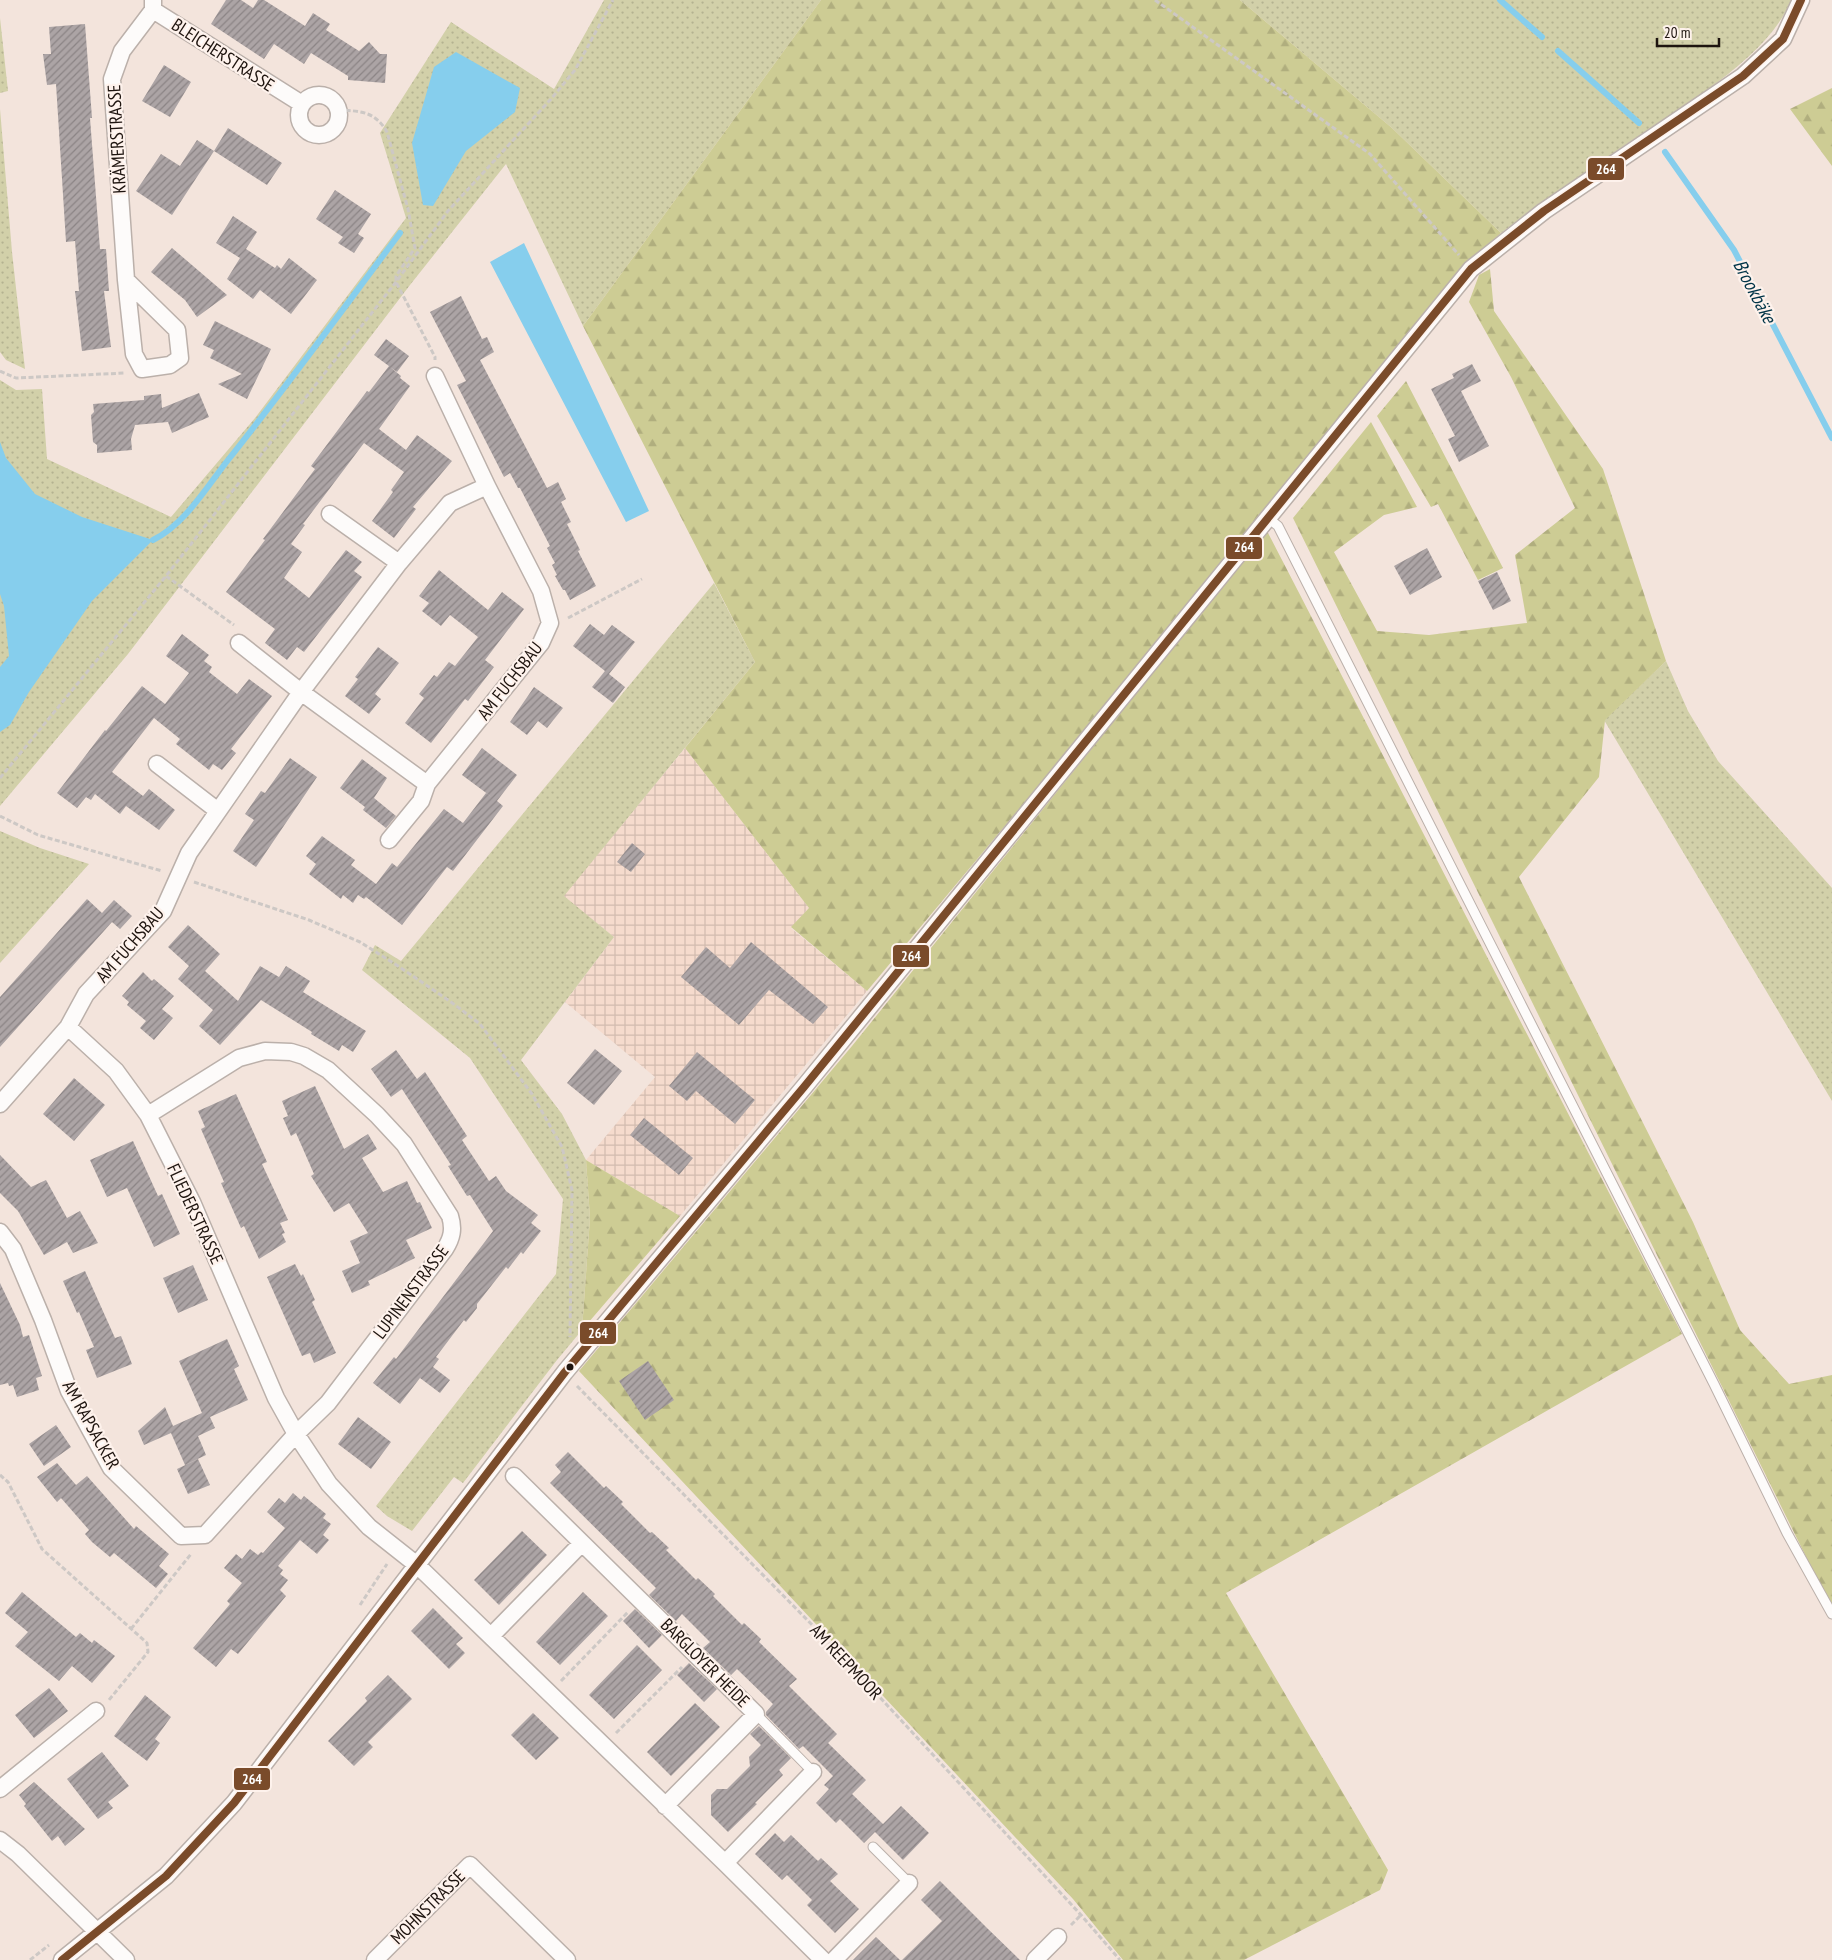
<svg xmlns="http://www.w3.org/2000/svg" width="1832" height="1960" font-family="'PT Sans Narrow',sans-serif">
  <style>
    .industrial { fill: url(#industrial-grid) }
    .grass { fill: url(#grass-dots) }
    .forest { fill: url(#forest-firs) }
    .water { fill: #86ceed }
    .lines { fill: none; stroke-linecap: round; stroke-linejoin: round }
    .stream { stroke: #86ceed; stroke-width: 6 }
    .building { fill: url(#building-hatch) }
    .lane-casing { stroke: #bbb0aa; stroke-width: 11 }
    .street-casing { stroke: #bbb0aa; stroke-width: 19 }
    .path { stroke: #cdc8c5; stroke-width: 3; stroke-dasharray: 5 2.5; stroke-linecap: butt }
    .lane { stroke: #fdfbfa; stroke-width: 9 }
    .street { stroke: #fdfbfa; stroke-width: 16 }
    .bus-1-casing { stroke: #fef2ec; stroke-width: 11 }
    .bus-1 { stroke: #7a4b2a; stroke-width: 8 }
    .bus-dot { fill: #1e140f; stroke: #fef2ec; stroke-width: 2 }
    .labels { text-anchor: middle; stroke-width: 4.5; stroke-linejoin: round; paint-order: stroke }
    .street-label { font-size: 18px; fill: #1e140f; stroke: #fef2ec }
    .water-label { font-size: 19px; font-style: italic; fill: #003447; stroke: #fef2ec }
    .line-badge { stroke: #fef2ec; stroke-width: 2 }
    .badge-label { font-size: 14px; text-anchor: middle; font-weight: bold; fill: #fff }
  </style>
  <defs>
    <pattern id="industrial-grid" width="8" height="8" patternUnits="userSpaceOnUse" patternTransform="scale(1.25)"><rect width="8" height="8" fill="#f5dbcd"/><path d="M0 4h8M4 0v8" fill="none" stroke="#d2bbaf"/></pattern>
    <pattern id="grass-dots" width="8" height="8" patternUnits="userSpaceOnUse" patternTransform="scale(1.25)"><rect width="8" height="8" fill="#d2d0a9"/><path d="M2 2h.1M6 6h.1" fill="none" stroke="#b4b290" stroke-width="1.8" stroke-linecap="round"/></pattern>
    <pattern id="forest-firs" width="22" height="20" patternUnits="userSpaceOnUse" patternTransform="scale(1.25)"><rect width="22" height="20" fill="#cdcc94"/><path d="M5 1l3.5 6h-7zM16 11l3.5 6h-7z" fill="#b0ae7e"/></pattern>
    <pattern id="building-hatch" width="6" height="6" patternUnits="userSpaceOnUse" patternTransform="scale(1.25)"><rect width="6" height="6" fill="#aca4a5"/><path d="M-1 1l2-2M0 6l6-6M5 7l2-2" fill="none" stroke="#8b8485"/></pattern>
  </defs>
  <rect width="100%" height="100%" fill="#f3e4dc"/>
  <path class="industrial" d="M685,748L809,908L791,928L867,991L680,1216L586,1160L655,1077L565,1002L614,937L563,896Z"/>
  <path class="grass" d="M604,0H821L583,326L506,164L410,285L128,654L0,806V380L16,390L42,389L47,459L171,517L255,418L406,218L380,133L451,22L554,89Z
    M1240,0H1791C1769,58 1676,110 1625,145C1583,174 1542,203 1501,233L1392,128Z
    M0,18L8,91L0,93Z
    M0,109L12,252L25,369L6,360L0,352Z
    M714,583L755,662L564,896L614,937L521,1060L562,1114L586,1160L590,1218L582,1330L557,1360L463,1483L454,1477L412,1531L387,1516L376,1506L556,1274L563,1199L470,1058L362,970L375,945L401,961Z
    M1666,661L1688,711L1718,761L1832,888V1101L1604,720Z
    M0,831L40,848L89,864L0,963Z"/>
  <path class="forest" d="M821,0H1240L1392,128L1501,233L1458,272L1269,510L867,991L791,927L809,908L685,748L755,662L583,326Z
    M1832,88V166L1790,109Z
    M1490,269L1494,311L1603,469L1666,661L1605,720L1599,777L1519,877L1693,1222L1740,1330L1789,1384L1832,1375V1605L1817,1579L1293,518L1371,422L1417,507L1384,515L1334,552L1377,631L1429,635L1527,623L1515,555L1575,508L1511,377L1469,302L1479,275Z
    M1406,381L1503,568L1478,580L1438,504L1431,507L1377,416Z
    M1267,531L1682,1334L1226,1593L1388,1870L1380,1890L1244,1960H1123L1073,1899L579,1371L852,1046Z
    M586,1160L680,1216L582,1330L590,1218Z"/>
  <path class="water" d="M456,52L520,88L515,112L466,151L433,206L423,205L412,143L434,67Z
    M524,243L649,511L626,522L490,262Z
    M0,442L6,458L35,494L82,517L153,540L92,601L29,692L10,725L0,732V667L9,656L4,606L0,594Z"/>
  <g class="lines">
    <path class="stream" d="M1500,0L1542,37
      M1558,51L1639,123
      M1665,152L1734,250L1832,438
      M153,540C185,524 206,488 228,460C287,386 343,309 400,233"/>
  </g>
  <path class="building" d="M226,0H241L253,8L258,0H264L305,26L313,13L330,24L326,30L359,51L369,42L380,54H387L385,83L348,80V76L311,53L304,64L274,44L264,59L211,24Z
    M85,24L92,118H90L100,249H106L109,291H104L111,347L82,351L75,291H79L75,241L66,242L56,84L47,85L43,54H51L49,27Z
    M164,65L191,82L170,117L142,101Z
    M228,128L282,163L267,185L214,151Z
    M197,140L214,151L172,215L136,191L161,154L180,166Z
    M335,190L371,214L358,234L364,238L354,253L338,243L343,237L316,219Z
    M233,216L257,232L246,249L275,268L277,265L281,269L289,258L317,280L291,314L260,290L253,299L227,279L240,258L216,243Z
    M172,248L227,295L197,317L185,300L151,272Z
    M461,296L482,339L487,337L494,352L480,360L547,488L558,482L566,499L561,502L571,522L567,524L580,550L578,551L596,586L570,600L565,590H563L555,576L557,575L552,565L555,563L547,548L550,546L520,488H518L510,473L504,477L457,385L466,381L430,312Z
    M215,321L271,349L247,399L218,384L242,374L210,358L214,350L203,345Z
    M386,339L409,356L397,372L374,355Z
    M1472,364L1481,381L1461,391L1489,446L1459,462L1448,439L1455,436L1431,389L1454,378L1452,374Z
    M389,366L401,376L400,378L410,386L379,429L406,450L417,435L452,461L413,507L416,509L394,538L372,521L393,492L391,490L404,472L364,443L303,524L305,525L291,544L302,552L284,578L309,598L346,550L362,562L354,571L362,577L304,652L297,647L287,660L265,643L275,629L226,592L265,540L263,539L315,469L311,466L367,391L369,392Z
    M199,393L209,417L172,433L168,422L135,425L131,439L132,450L97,453V445L93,442L91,415L94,412L93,404L144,400V396L161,394L162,408Z
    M1427,548L1442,577L1410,595L1394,566Z
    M439,570L488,610L502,592L524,609L485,660L494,667L468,701L465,699L431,743L405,723L424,698L419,694L434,675L437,677L449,662L455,666L478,637L450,615L441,626L422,611L429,603L419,596Z
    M1497,572L1511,601L1493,610L1478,581Z
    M590,624L604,635L612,625L635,642L609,674L625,687L613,703L592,687L605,671L573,646Z
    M182,634L209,655L204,661L212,667L209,672L237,694L249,679L272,696L231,749L236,753L222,770L213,764L209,770L176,744L180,739L154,718L112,772L143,796L149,789L175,810L159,830L126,806L120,814L95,794L91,800L86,797L77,808L57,793L105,730L106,731L142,686L165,704L189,673L166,656Z
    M378,647L399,663L375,694L381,699L369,714L345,696L358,679L355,677Z
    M534,687L563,708L547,728L538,721L527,735L510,722Z
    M482,748L517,775L497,801L503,806L453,871L447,867L402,925L366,897L364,899L358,895L353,903L343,895L341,899L309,874L316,864L306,856L322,836L355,860L351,865L376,884L392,863L397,867L444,809L463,823L486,793L493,798L462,775Z
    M290,758L317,777L256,867L233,851L254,820L245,814L261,791L265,793Z
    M362,759L387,778L374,798L396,816L386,828L363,810L365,807L340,788Z
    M632,843L645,854L631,872L617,862Z
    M87,899L102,913L114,900L132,916L120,929L104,915L112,922L0,1047V997Z
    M188,925L220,954L205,971L238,1001L260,966L279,977L286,966L310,981L303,992L366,1031L353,1052L342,1045L339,1051L311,1034L312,1032L261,1000L220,1045L199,1026L213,1010L178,979L189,966L168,947Z
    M751,942L828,1007L813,1024L769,990L739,1025L681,977L706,947L730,968Z
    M143,972L152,981L154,979L174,996L162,1009L173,1018L154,1040L140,1028L146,1021L127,1005L129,1002L122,996Z
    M595,1049L622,1071L594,1105L567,1083Z
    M396,1050L417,1079L425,1072L467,1136L462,1140L489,1181L496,1176L506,1191L538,1215L531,1223L541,1231L523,1254L521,1252L508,1269L506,1267L477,1304V1308L466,1322L464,1320L436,1357L439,1359L433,1367L450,1380L440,1393L420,1378L400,1404L373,1383L394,1357L396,1359L493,1231L470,1195L467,1196L448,1166L451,1165L402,1089L391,1097L371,1069Z
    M697,1052L755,1100L735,1124L696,1091L687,1101L669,1086Z
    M74,1078L105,1105L74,1141L43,1114Z
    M315,1086L344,1149L368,1134L377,1149L362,1158L383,1192L407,1181L417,1203L420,1202L432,1228L406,1240L415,1258L368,1281L370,1285L352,1293L342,1271L360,1263L350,1241L368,1233L349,1203L334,1212L311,1176L314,1174L296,1133L291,1136L283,1118L288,1116L282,1101Z
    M236,1094L267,1162L262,1164L288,1220L280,1223L285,1233L282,1234L286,1242L259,1259L244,1226L241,1228L221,1183L224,1182L201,1129L205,1127L198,1111Z
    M644,1118L693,1158L679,1175L630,1135Z
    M133,1141L158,1196L162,1194L180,1234L154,1247L127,1188L107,1197L90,1160Z
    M0,1155L31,1187L46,1180L67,1218L80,1211L98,1243L73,1253L67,1242L44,1255L18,1211L0,1193Z
    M295,1264L301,1276L303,1274L315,1300L312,1302L336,1353L314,1363L310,1353L302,1356L267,1277Z
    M193,1265L208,1300L178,1313L163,1278Z
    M85,1271L115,1338L121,1336L132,1364L97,1378L86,1350L94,1347L79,1312L77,1313L63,1281Z
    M0,1283L20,1325L23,1337L29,1335L42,1376L36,1378L39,1390L17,1397L13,1385L9,1386L8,1383L0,1385Z
    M227,1339L239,1366L234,1369L248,1400L210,1417L215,1428L198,1436L206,1455L185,1465L171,1433L144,1445L138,1431L165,1407L173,1426L202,1413L179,1361Z
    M648,1361L674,1400L645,1420L619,1381Z
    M358,1417L391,1442L371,1469L338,1444Z
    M56,1425L71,1447L44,1466L29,1444Z
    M568,1452L604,1488L606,1486L623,1502L621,1504L650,1533L652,1532L669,1548L666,1550L696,1580L698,1578L715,1594L713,1596L742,1625L744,1623L761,1639L759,1642L797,1679L789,1686L837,1734L828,1743L866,1780L852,1794L883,1824L901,1806L929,1833L903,1860L875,1832L864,1843L840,1819L836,1823L816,1803L829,1789L824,1785L833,1776L803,1746L799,1749L766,1715V1712L773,1704L737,1669L731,1675L703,1648L710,1642L682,1614L676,1621L649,1595L656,1588L550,1483L561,1472L555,1465Z
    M198,1459L210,1485L188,1494L177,1469Z
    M57,1463L76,1485L87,1476L134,1529L136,1526L169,1554L159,1566L168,1574L156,1588L114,1553L110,1557L92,1542L85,1534L89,1530L61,1498L57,1502L37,1477Z
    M293,1493L301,1500L304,1496L326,1514L323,1518L331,1524L323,1535L329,1540L317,1554L300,1540L278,1566L283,1570L280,1574L288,1580L280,1590L286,1596L238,1654L231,1649L216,1667L193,1648L230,1604L227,1601L242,1583L224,1568L236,1554L242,1559L250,1549L258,1555L261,1552L263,1553L285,1528L267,1512L279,1498L285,1503Z
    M522,1531L547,1555L499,1605L474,1580Z
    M22,1592L76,1637L80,1633L92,1643L94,1640L115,1656L92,1683L72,1666L59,1681L15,1646L28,1632L5,1613Z
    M583,1592L608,1616L560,1665L536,1642Z
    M433,1608L463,1638L456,1644L465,1653L449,1669L411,1631Z
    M635,1609L662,1635L649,1648L623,1621Z
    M637,1645L662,1670L614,1719L589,1695Z
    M689,1663L717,1689L704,1702L677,1675Z
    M388,1675L412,1699L368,1742L373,1747L354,1766L328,1741L367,1701L365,1698Z
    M49,1688L68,1711L34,1738L15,1715Z
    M145,1695L171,1717L155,1739L160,1743L147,1761L114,1736Z
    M695,1703L720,1727L671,1776L647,1752Z
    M533,1713L559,1738L536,1760L511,1735Z
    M759,1726L791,1758L779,1770L783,1775L755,1803L757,1804L728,1832L711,1815V1795L717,1789H727L750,1766L749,1757L761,1745L750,1734Z
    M102,1752L129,1786L108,1802L113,1808L98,1819L67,1779Z
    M34,1782L85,1829L65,1846L58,1836L52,1841L24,1806L26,1804L19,1795Z
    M775,1833L784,1842L791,1835L818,1861L821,1858L838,1874L830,1881L859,1909L835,1933L807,1905L812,1900L787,1875L782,1880L755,1854Z
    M940,1881L988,1929L1020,1960H902L942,1921L921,1900Z
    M876,1937L900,1960H853Z"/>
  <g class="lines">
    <g class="lane-casing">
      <path id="lane" d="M1268,518L1278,526L1714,1384L1787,1533L1832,1614
        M756,1714L813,1772
        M873,1847L909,1883"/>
    </g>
    <g class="street-casing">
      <path id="street" d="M153,0V10L302,104
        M299 115a20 20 0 1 1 40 0a20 20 0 1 1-40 0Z
        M126,280L177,330L180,358L170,365L142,369L134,354L126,280L112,79L122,51L153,10
        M330,514L399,563
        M239,643L301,692L427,784L541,643L550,623L541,591L487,486L435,376
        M157,764L218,811
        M389,840L421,801L427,784
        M68,1027L116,1071L148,1115L192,1202L276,1398L296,1434L329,1484L369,1527L417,1565L725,1863L823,1960
        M0,1104L68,1027L86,994L163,911L189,853L301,692L399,563L450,503L487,486
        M0,1232L13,1249L43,1320L69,1391L111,1468L181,1536L205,1535L296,1434L328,1403L445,1249C452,1238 454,1229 450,1216L404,1144L377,1115L328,1070L304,1056L291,1052L265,1051L239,1058L148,1115
        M514,1476L756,1714L665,1806
        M491,1636L582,1543
        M0,1789L96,1711
        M0,1840L18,1854L126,1960
        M725,1863L813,1772
        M62,1960L166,1876L234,1803L565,1372L804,1087L1471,269L1544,211L1743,76L1783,39L1801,0
        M375,1960L470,1865L567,1960
        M834,1960L909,1883
        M1035,1960L1058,1937"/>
    </g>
    <path class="path" d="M1155,0L1370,154L1459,255
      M338,110C360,111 375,111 387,132L408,209L415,248L396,276V282L435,357V360
      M0,371L16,378L125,373
      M166,576L234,625
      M568,618L642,579
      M0,778L166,576L396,282L448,211L551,99L575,70L613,0
      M0,816L38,835L162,871
      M194,882L309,920L360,942L398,966L451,1002L480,1024L532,1094L562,1147L572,1190L570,1337
      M577,1386L825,1638L1081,1915L1120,1960
      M0,1475L8,1482L42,1549L147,1643L148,1652L109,1700
      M360,1605L387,1564
      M131,1629L191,1554
      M561,1681L628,1612
      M616,1733L682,1667
      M1071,1925L1081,1915
      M30,1960L49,1945"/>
    <use href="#lane" class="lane"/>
    <use href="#street" class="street"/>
    <g class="bus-1-casing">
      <path id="bus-1" d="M62,1960L166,1876L234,1803L565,1372L804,1087L1471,269L1544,211L1743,76L1783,39L1801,0"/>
    </g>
    <use href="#bus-1" class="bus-1"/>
  </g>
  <circle class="bus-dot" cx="570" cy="1367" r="4.5"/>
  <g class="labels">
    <g class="street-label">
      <text transform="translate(223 55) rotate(33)" y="6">BLEICHERSTRASSE</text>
      <text transform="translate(117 139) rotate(-93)" y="6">KRÄMERSTRASSE</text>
      <text transform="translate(510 681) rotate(-52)" y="6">AM FUCHSBAU</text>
      <text transform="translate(130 945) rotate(-49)" y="6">AM FUCHSBAU</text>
      <text transform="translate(195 1214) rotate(65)" y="6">FLIEDERSTRASSE</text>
      <text transform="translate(411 1292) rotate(-53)" y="6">LUPINENSTRASSE</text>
      <text transform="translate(91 1425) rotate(61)" y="6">AM RAPSACKER</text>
      <text transform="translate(846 1662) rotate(47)" y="6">AM REEPMOOR</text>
      <text transform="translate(705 1663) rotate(45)" y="6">BARGLOYER HEIDE</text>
      <text transform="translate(428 1907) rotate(-45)" y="6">MOHNSTRASSE</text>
    </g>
    <g class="water-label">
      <text transform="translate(1755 291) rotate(62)" y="7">Brookbäke</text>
    </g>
  </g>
  <g class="line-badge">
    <rect x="1587" y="157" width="38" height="24" rx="5" fill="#7a4b2a"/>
    <rect x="1225" y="536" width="38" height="24" rx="5" fill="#7a4b2a"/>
    <rect x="892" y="944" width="38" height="24" rx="5" fill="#7a4b2a"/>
    <rect x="579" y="1321" width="38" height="24" rx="5" fill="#7a4b2a"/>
    <rect x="233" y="1767" width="38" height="24" rx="5" fill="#7a4b2a"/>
  </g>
  <g class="badge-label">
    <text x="1606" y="174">264</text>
    <text x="1244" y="552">264</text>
    <text x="911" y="961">264</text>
    <text x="598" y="1338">264</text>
    <text x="252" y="1784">264</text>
  </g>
  <path d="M1657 38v8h62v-8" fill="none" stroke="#1e140f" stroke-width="2.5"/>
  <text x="1664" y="38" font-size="15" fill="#1e140f" stroke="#fef2ec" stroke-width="4" paint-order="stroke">20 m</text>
</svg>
